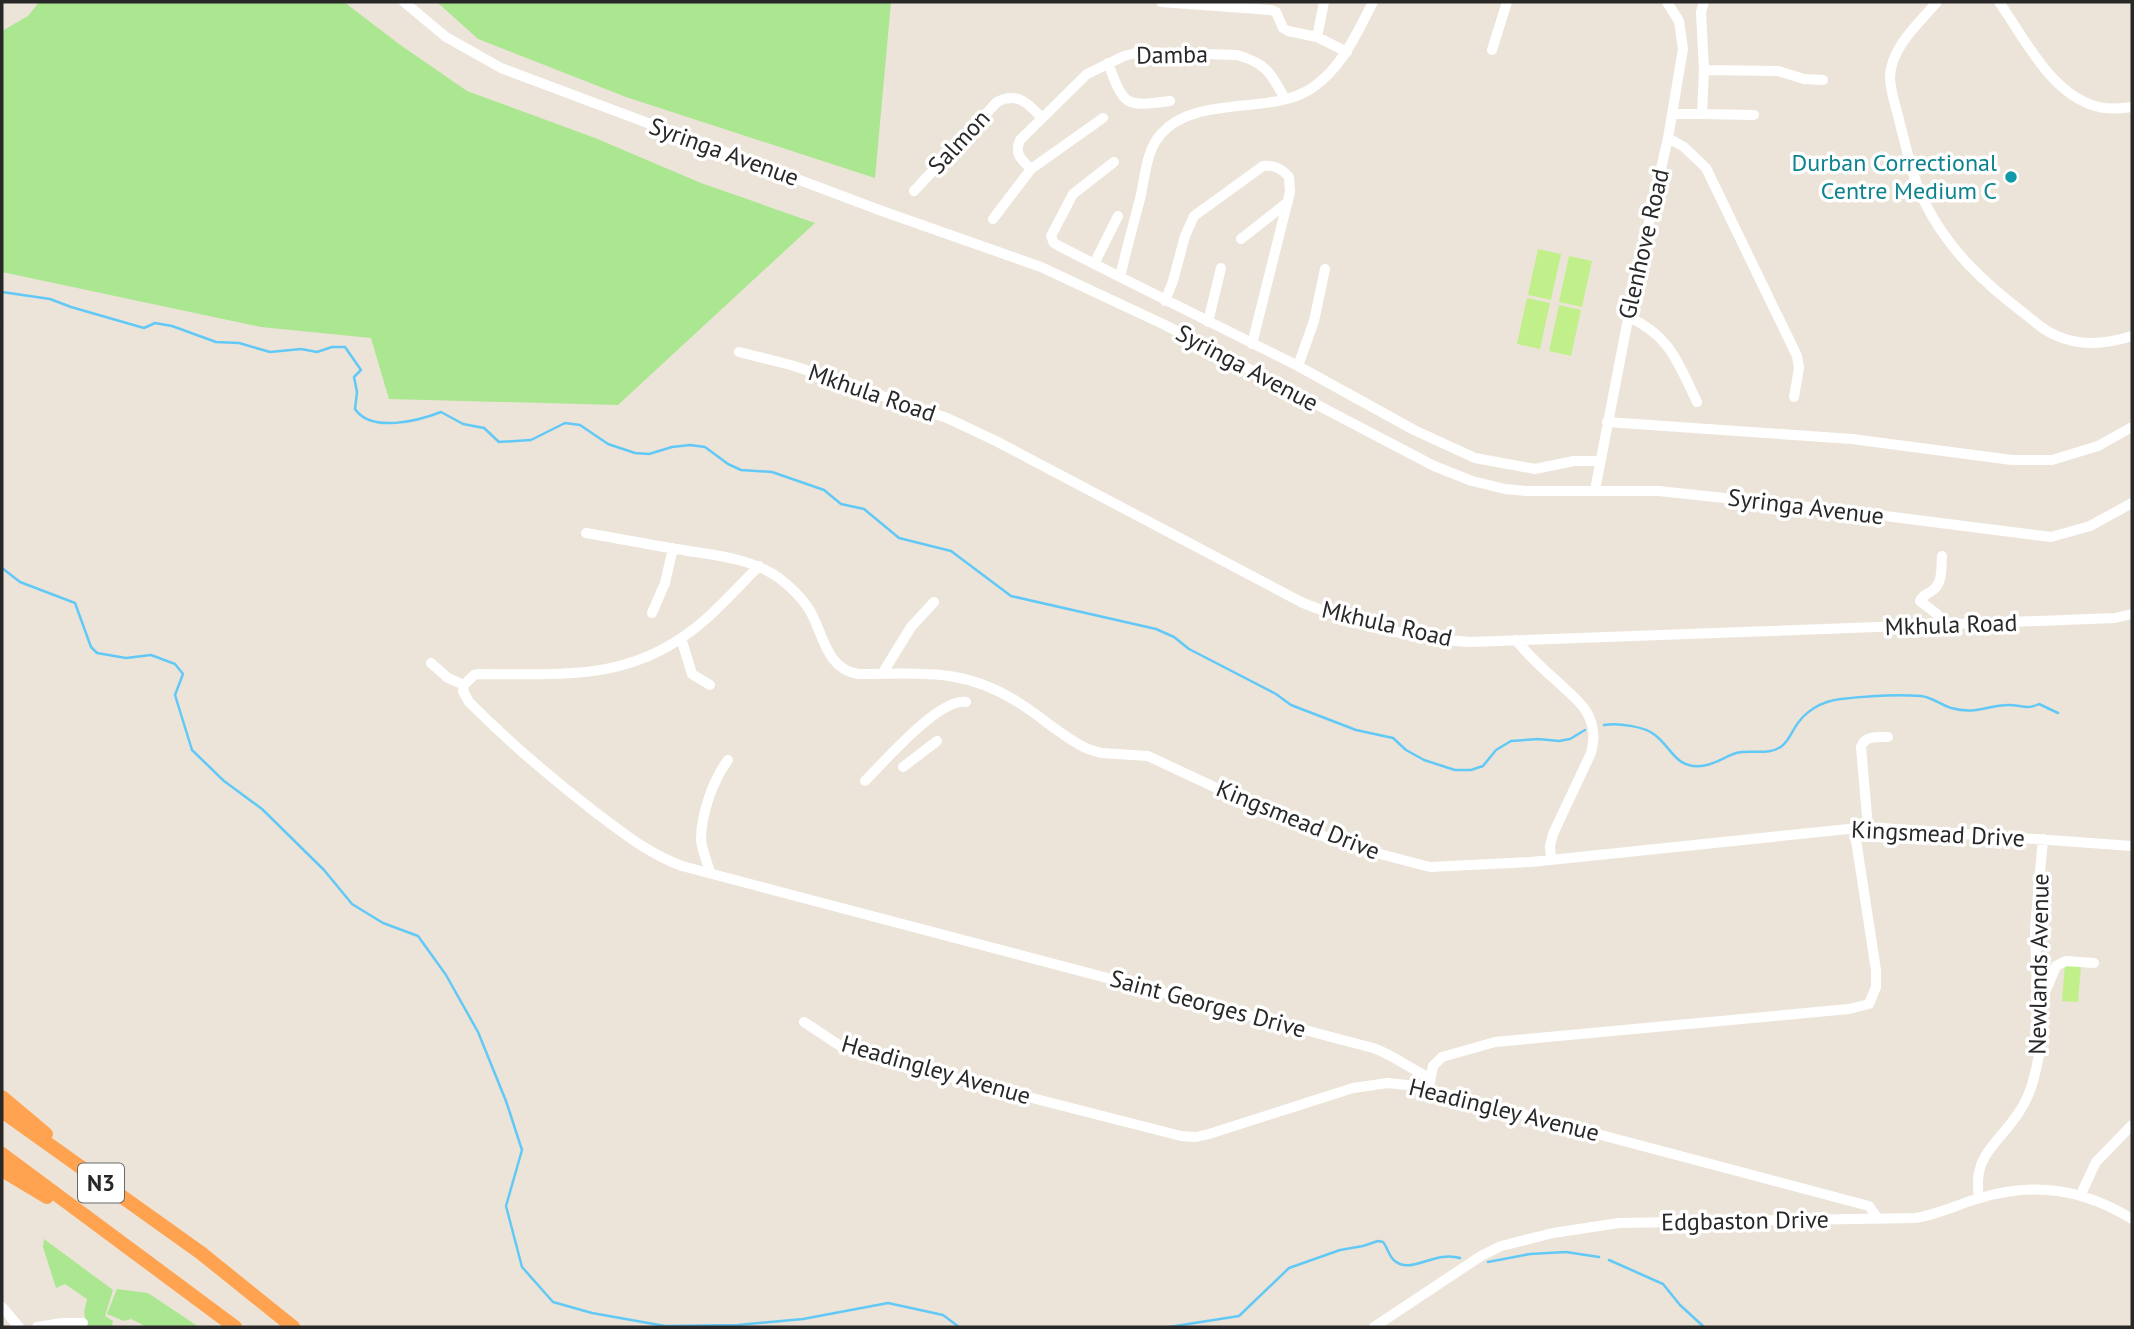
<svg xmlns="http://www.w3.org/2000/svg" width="2134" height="1329" font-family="'PT Sans',sans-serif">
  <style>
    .green { fill: #aae790 }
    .pitch { fill: #c1f08a }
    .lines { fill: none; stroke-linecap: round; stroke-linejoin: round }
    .stream { stroke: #62c9f7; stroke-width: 2.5 }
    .minor { stroke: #fff; stroke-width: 10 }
    .highway { stroke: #ffa350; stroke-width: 14 }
    .culture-dot { fill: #0f9aa8; stroke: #fff; stroke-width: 2.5 }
    .labels { text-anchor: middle; stroke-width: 7; stroke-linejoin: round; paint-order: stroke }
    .shield { fill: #fff; stroke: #686868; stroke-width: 2 }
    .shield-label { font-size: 23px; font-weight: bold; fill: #282828 }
    .street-label { font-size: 24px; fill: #282828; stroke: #fff }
    .culture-label { font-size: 24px; fill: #0d838f; stroke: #fff; text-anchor: end }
  </style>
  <rect width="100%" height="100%" fill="#ece4d8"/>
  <path class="green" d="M39,2H344L399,44L467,91L595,138L701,183L815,223L618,405L389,399L371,338L261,327L2,272V31L28,16Z
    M437,2H891L875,178L626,97L478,39Z
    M44,1239L113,1290L105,1316L113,1321L112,1327H87L84,1312L87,1299L65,1284L56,1288L43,1247Z
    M117,1289L148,1293L199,1327H147L131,1319L124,1321L107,1314Z"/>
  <path class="pitch" d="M1538,249L1561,254L1551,300L1528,295Z
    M1569,256L1592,261L1582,307L1559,302Z
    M1527,298L1550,303L1540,349L1517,344Z
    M1559,305L1581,310L1571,356L1549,351Z
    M2065,964L2081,966L2078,1002L2062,1001Z"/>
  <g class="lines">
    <path class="stream" d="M2,292L50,299L71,307L144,328L155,323L172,326L216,342L239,343L270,352L301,349L317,352L332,347H345L361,370L354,377L357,392L355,409C371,433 418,421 441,412L463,424L484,428L499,442L531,440L565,423L580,425L608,444L635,453L649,454L672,447L690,445L705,447L728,464L741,470L772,472L824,490L841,504L864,509L899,538L951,551L1011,596L1156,629L1174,637L1189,649L1276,694L1291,705L1356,730L1393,738L1406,750L1424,760L1455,770H1471L1483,766L1496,750L1511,741L1538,739L1559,741L1570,739L1585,730
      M2,320V321
      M2,568L20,582L75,603L91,647L97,653L126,658L151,655L175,664L183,674L175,695L192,750L224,781L262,809L324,870L352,904L383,923L418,936L446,975L478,1032L506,1101L522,1150L506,1206L522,1267L553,1302L592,1313L665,1326L738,1325L803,1319L888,1303L943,1315L959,1327
      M1604,725C1618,723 1644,726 1655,735C1672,748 1675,768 1701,766C1714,765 1724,757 1736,753C1751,749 1769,756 1782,746C1788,741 1790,736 1794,729C1804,711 1822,701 1841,699C1867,696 1895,694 1921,696C1932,697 1941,705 1951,708C1977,715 1986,705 2009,705C2021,705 2027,710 2039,704L2058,713
      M1609,1260L1663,1284L1680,1305L1704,1327
      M1488,1262L1530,1254L1566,1252L1599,1257
      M1169,1327L1239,1316L1289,1268L1340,1250L1363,1246L1378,1241L1383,1242C1388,1248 1389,1257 1395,1261C1411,1275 1435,1250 1460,1258"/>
    <path class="minor" d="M404,2L446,37L501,68L882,211L1041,267L1165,325L1434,466L1472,481L1505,489L1526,491H1659L1846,511L2051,537L2090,526L2132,503
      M1161,2L1271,10L1276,12L1283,28L1288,31L1317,37L1347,52
      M1704,2L1701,12L1704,70
      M1937,2C1919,23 1891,47 1890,77C1890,92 1897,109 1900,124C1907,150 1913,181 1926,205C1949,250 1984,283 2025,314C2034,321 2044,331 2055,335C2080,347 2107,344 2132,336
      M1999,2C2025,39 2052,96 2099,107C2110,110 2122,108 2132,107
      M1317,37L1324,2
      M1492,50L1507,2
      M1108,63C1124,106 1124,107 1170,101
      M1672,114H1702L1704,70L1778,71L1804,79L1823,80
      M1702,114L1754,115
      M1103,118L1031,169C1021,159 1014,154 1020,140L1087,74L1124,56L1140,52L1237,55C1266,63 1271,73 1285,99
      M1668,138L1684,147L1706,168L1797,356L1799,368L1794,397
      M1114,162L1073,194L1051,236L1054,243L1059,246L1120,277C1126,251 1133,225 1140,199C1145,178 1146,150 1161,134C1196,94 1271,116 1312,88C1342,68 1357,33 1373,2
      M914,191L997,102C1017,91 1029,104 1042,118
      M993,219L1031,169
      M1241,239L1288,202
      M1094,264L1118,216
      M1120,277L1298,366L1414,430L1475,458L1535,469L1574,461H1599
      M1165,301L1173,281L1185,236L1194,216L1263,166C1274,165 1281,168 1289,177L1290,192L1252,344
      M1628,317C1670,335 1678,363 1697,402
      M1208,322L1221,268
      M739,352L791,365L947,418L996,441L1303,603C1355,624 1414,639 1470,642C1685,633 1900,628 2115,618L2132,614
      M1298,366L1314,321L1325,269
      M1607,422L1852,439L2012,460H2052L2098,446L2132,427
      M1595,490L1634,288L1668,138L1683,49L1679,21L1667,2
      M586,533C616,538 646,544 676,549C711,555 750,557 779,578C791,587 801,597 809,609C824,634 825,668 858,674C918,674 962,667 1016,701C1041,716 1062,737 1088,749L1101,753L1148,756L1304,829L1353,847L1430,867L1531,862L1868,827L2132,846
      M652,613L665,583L673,548
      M1939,625L1938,615L1920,601C1923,594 1927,595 1933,590C1943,583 1941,567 1942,556
      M681,638L692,674L710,685
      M1516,640C1529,656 1544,670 1559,683C1568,692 1579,700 1586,711C1594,724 1595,739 1591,753L1553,834L1550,846L1551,860
      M431,663L448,678L464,685
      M882,674L911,627L934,602
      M464,685L463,691L469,702C509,742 551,778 595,812C623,833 649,854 682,866L1373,1048C1394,1055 1410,1069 1430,1078
      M464,685L474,675L479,674C567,674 635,682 706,619C724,603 741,584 759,566
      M903,767L937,741
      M865,781C885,761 939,698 966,702
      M1868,827L1861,747C1865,735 1878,737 1888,737
      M710,872C707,862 702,850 701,840C701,814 713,780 728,760
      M2039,1007L2056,966L2066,961L2094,963
      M804,1022L842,1047L856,1053L1181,1136L1196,1137L1209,1134L1353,1088L1388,1083L1416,1086L1869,1206L1878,1219
      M1430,1082L1433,1066L1442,1057L1495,1042L1849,1009L1869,1004L1876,987V970L1854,827
      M2081,1194L2096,1162L2132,1125
      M1979,1198C1972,1154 1998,1145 2019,1112C2031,1095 2035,1075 2039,1055L2035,928L2043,839
      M2,1307L19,1327
      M37,1327L62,1323H83
      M1374,1327L1481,1256L1501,1246L1553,1233L1619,1223L1915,1218C1937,1215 1956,1205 1977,1199C2032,1181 2084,1189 2132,1219"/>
    <path class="highway" d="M2,1097L46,1134
      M2,1111L201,1253L293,1327
      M2,1154L235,1327
      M2,1170L47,1197"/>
  </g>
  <circle class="culture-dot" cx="2011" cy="177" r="7"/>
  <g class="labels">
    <rect class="shield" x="78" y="1163.5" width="46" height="39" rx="5"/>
    <g class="shield-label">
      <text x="101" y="1191">N3</text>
    </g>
    <g class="street-label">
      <text transform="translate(1172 55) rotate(-1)" y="8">Damba</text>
      <text transform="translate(959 142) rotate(-47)" y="8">Salmon</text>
      <text transform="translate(724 152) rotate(20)" y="8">Syringa Avenue</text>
      <text transform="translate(1644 244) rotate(-77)" y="8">Glenhove Road</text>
      <text transform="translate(1247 368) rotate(28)" y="8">Syringa Avenue</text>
      <text transform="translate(872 393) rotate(19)" y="8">Mkhula Road</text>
      <text transform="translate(1806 507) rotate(7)" y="8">Syringa Avenue</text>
      <text transform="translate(1387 624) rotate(13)" y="8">Mkhula Road</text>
      <text transform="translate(1951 625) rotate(-2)" y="8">Mkhula Road</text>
      <text transform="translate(1298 820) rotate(22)" y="8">Kingsmead Drive</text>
      <text transform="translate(1938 834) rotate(3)" y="8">Kingsmead Drive</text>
      <text transform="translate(2039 964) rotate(-89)" y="8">Newlands Avenue</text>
      <text transform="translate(1208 1004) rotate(15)" y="8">Saint Georges Drive</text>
      <text transform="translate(936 1070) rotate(16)" y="8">Headingley Avenue</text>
      <text transform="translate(1504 1110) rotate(14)" y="8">Headingley Avenue</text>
      <text transform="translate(1745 1221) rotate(-1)" y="8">Edgbaston Drive</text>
    </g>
    <g class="culture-label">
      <text x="1997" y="171">Durban Correctional<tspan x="1997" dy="28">Centre Medium C</tspan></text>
    </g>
  </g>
  <rect width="2134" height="1329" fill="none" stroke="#282828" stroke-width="7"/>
</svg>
